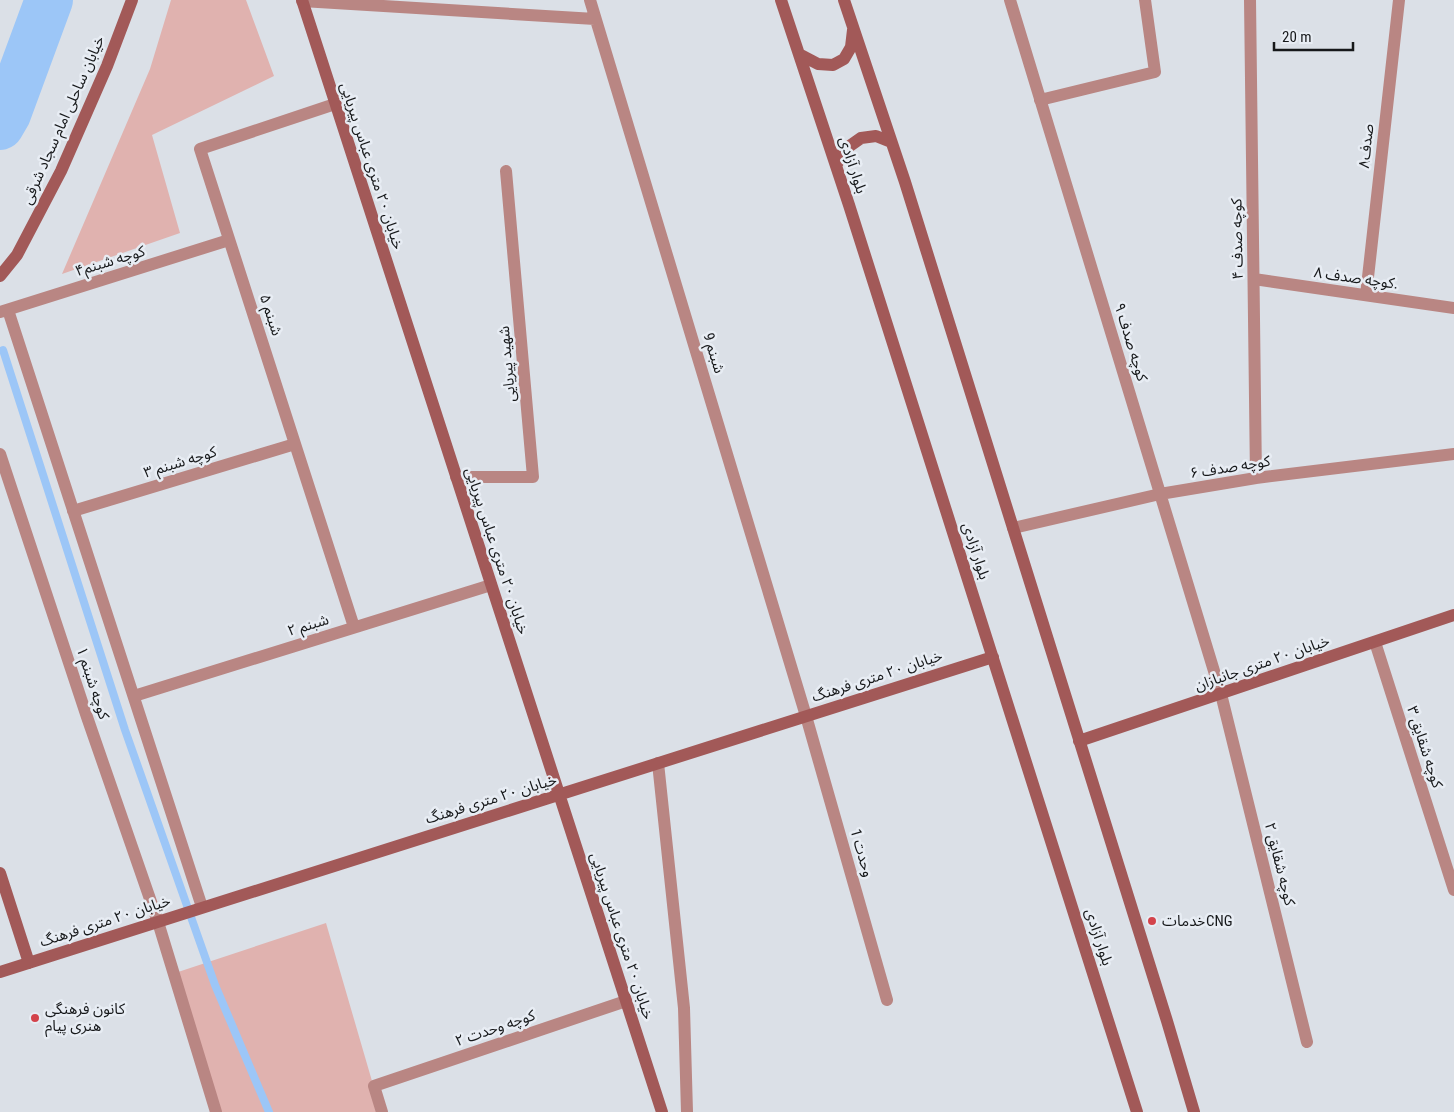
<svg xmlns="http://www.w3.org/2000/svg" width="1454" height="1112" font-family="'Roboto Condensed','Noto Sans Arabic',sans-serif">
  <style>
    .green { fill: #e0b2af }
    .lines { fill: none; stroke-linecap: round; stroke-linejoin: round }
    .stream { stroke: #9cc6f7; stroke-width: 8 }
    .river { stroke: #9cc6f7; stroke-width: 48 }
    .street { stroke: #b98683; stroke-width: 12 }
    .secondary { stroke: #a25958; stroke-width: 12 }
    .poi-dot { fill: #d3434b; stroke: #e8edf4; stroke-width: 2 }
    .labels { text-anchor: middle; stroke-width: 5; stroke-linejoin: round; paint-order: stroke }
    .street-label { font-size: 15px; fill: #16181a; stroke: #e8edf4 }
    .poi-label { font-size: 15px; fill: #16181a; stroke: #e8edf4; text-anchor: start }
  </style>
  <rect width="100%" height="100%" fill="#dbe0e7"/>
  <path class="green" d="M171,0H246L274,76L152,135L180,233L62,274L150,69Z
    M326,923L381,1112H216L169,975Z"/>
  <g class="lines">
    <path class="stream" d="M3,350L125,730L215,985L269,1112"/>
    <path class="river" d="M0,126L7,114L49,0"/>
    <path class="street" d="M590,0L806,716L887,1000
      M1010,0L1221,694L1307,1042
      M1250,0L1256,478
      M302,1L595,19
      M1040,100L1155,72L1145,0
      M335,104L200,149L354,627
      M1254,279L1454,308
      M1366,295L1399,0
      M8,310L202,907
      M0,312L229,240
      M0,454L87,717L158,922L216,1112
      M456,477H533L506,171
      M73,511L295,444
      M1013,528L1160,494L1256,478L1454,454
      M1375,642L1454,890
      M134,696L491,585
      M658,763L684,1008L687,1112
      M382,1112L374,1086L626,1001"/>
    <path class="secondary" d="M302,0L662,1112
      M781,0L849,205L1137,1112
      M844,0L905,182L1167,1021L1194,1112
      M799,54L818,64L833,65L844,59L851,47L853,30
      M836,166L844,150L861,138L876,136L891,142
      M0,276L17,255L61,171L107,66L132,0
      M1079,741L1454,615
      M0,873L29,963
      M0,972L993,657"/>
  </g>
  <g class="poi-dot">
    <circle cx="1152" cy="921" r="5"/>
    <circle cx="35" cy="1018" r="5"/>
  </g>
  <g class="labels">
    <g class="street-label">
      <text transform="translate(63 120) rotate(-66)" y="5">خیابان ساحلی امام سجاد شرقی</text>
      <text transform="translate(1366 146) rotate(-84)" y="5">صدف۸</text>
      <text transform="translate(853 165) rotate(72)" y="5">بلوار آزادی</text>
      <text transform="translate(372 166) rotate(72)" y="5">خیابان ۲۰ متری عباس پیریایی</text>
      <text transform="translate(1237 239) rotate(-91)" y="5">کوچه صدف ۴</text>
      <text transform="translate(110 261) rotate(-17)" y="5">کوچه شبنم۴</text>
      <text transform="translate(1356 278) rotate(8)" y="5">کوچه صدف ۸.</text>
      <text transform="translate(271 315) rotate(72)" y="5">شبنم ۵</text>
      <text transform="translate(1131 342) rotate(73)" y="5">کوچه صدف ۹</text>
      <text transform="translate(714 353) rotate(73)" y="5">شبنم 9</text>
      <text transform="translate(507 364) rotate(-95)" y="5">شهید پیریایی</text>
      <text transform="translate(180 462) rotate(-17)" y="5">کوچه شبنم ۳</text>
      <text transform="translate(1230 467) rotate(-9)" y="5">کوچه صدف ۶</text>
      <text transform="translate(497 551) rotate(72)" y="5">خیابان ۲۰ متری عباس پیریایی</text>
      <text transform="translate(976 551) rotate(72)" y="5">بلوار آزادی</text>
      <text transform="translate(308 625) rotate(-17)" y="5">شبنم ۲</text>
      <text transform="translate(1262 663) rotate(-19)" y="5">خیابان ۲۰ متری جانبازان</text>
      <text transform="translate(877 676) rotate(-18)" y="5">خیابان ۲۰ متری فرهنگ</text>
      <text transform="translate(93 683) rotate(72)" y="5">کوچه شبنم ۱</text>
      <text transform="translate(1425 747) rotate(72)" y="5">کوچه شقایق ۳</text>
      <text transform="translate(491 799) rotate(-17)" y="5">خیابان ۲۰ متری فرهنگ</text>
      <text transform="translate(862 853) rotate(74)" y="5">وحدت 1</text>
      <text transform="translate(1280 864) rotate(76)" y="5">کوچه شقایق ۲</text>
      <text transform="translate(105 921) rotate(-18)" y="5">خیابان ۲۰ متری فرهنگ</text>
      <text transform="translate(622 936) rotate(72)" y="5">خیابان ۲۰ متری عباس پیریایی</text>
      <text transform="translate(1099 937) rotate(72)" y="5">بلوار آزادی</text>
      <text transform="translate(495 1028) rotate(-19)" y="5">کوچه وحدت ۲</text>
    </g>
    <g class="poi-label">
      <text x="1162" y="926">خدماتCNG</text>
      <text x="45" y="1014">کانون فرهنگی<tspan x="45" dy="17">هنری پیام</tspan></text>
    </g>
  </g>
  <path d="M1274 42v8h79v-8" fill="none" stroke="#16181a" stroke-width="2.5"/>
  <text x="1282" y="42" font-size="15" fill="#16181a" stroke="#e8edf4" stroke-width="4" paint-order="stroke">20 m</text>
</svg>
